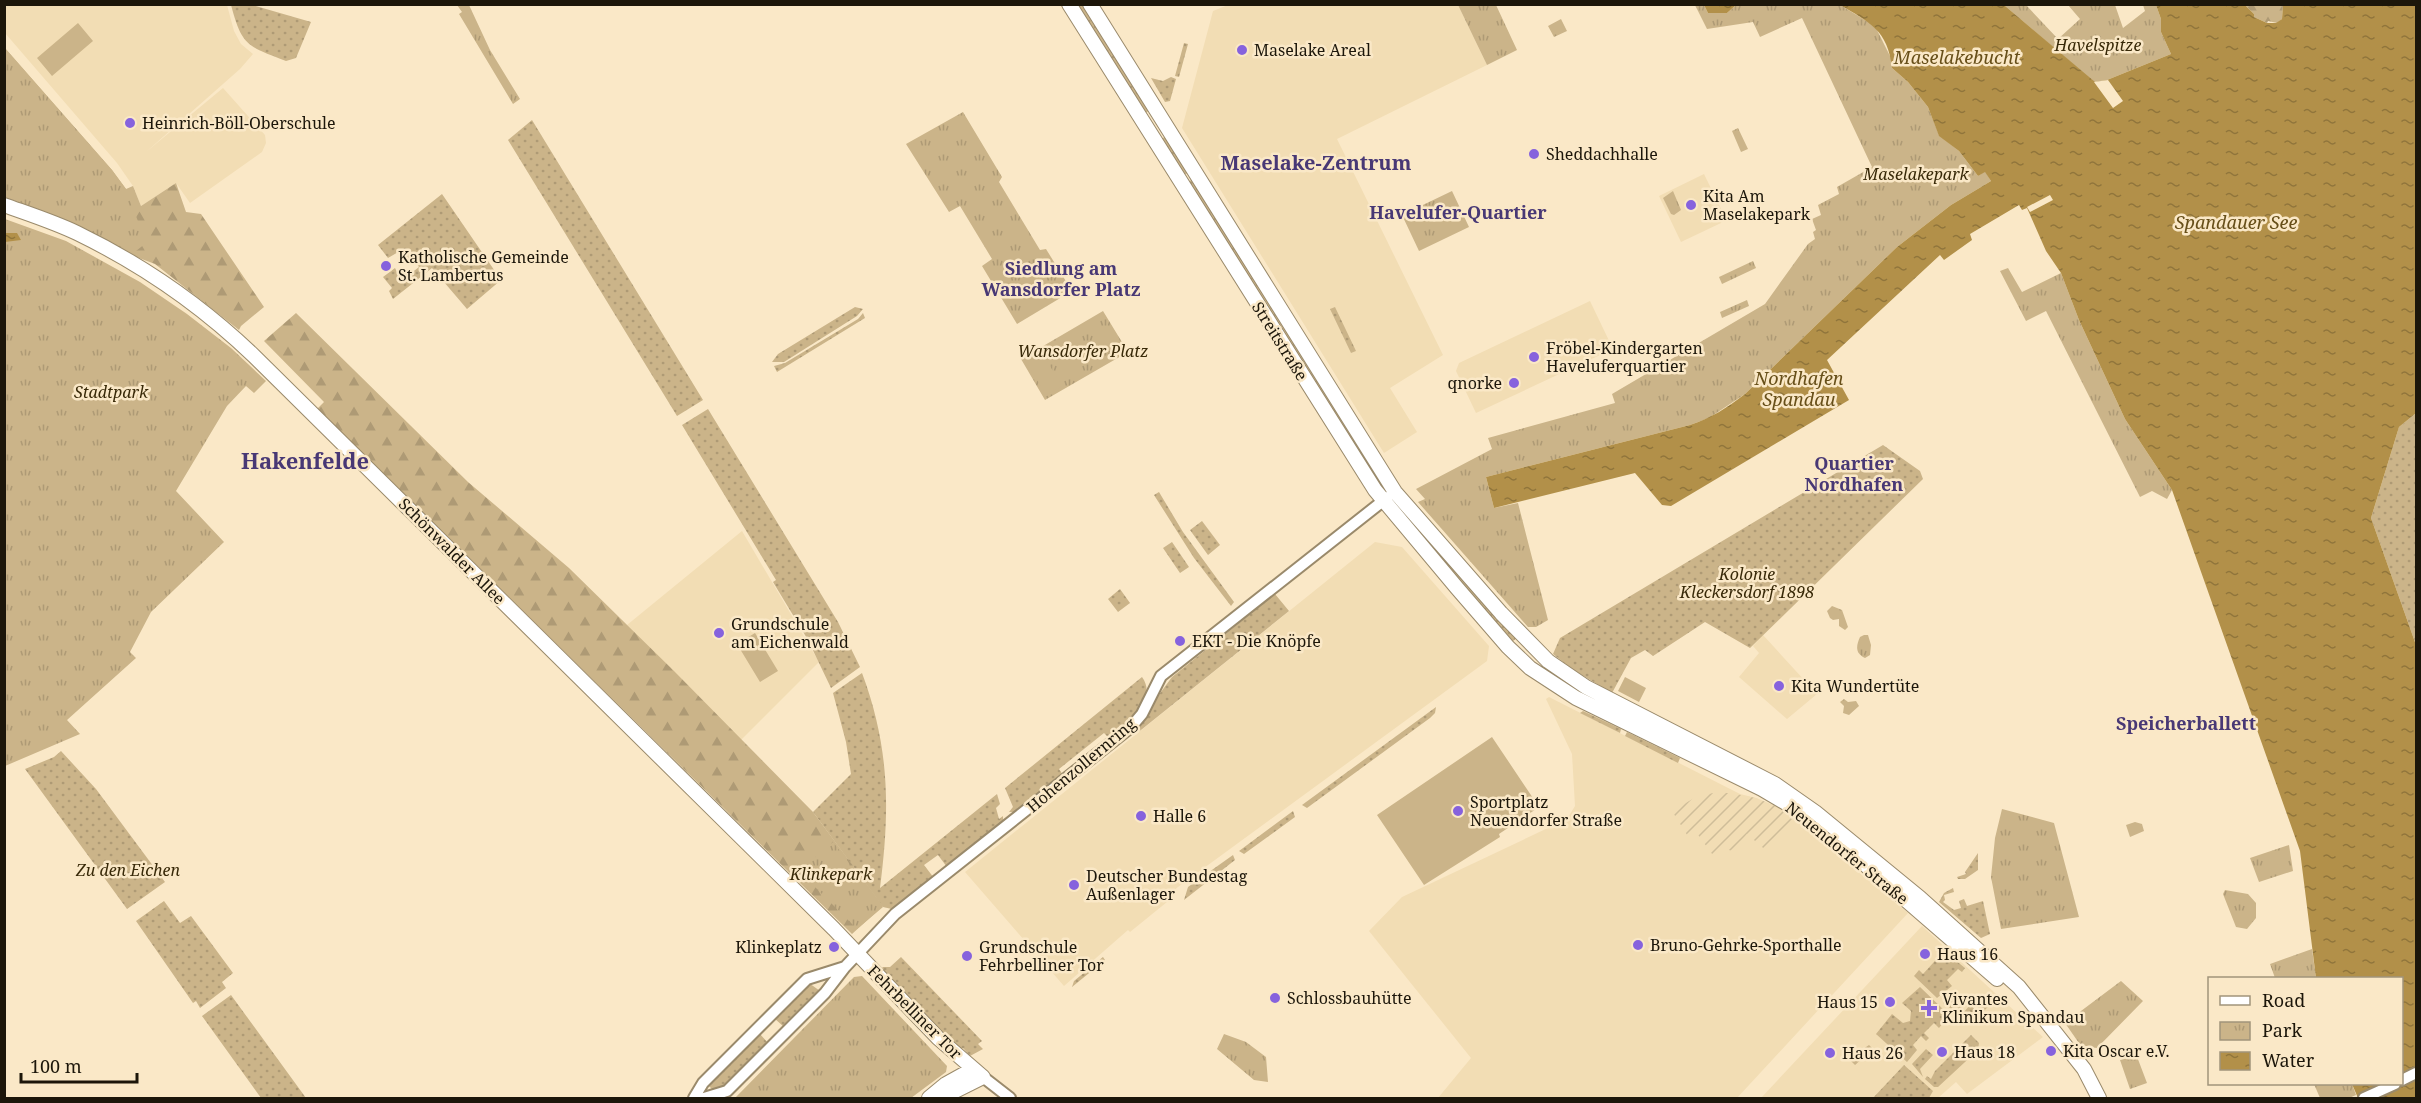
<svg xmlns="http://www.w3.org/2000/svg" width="2421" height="1103" font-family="'Noto Serif',serif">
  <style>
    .built { fill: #f2ddb4 }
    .industrial { fill: url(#industrial-furrows) }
    .grass { fill: url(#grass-dots) }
    .forest { fill: url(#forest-firs) }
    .park { fill: url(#park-tufts) }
    .pitch { fill: #cbb489 }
    .water { fill: url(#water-ripples) }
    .pier { fill: #fae8c7 }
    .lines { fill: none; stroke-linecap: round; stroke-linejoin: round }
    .minor-casing { stroke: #9a8a6b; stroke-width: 14 }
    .major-casing { stroke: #9a8a6b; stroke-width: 16 }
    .minor { stroke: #fff; stroke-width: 10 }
    .major { stroke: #fff; stroke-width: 14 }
    .poi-dot { fill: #8662dd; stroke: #fae8c7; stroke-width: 2 }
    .labels { text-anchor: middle; stroke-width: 5; stroke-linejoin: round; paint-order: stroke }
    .park-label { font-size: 16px; font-style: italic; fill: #382908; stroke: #fae8c7 }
    .poi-label { font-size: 16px; fill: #1c160a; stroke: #fae8c7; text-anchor: start }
    .street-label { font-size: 16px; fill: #1c160a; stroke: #fae8c7 }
    .water-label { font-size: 18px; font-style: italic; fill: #674f19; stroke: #fae8c7 }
    .neighbourhood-label { font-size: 18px; font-weight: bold; fill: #483875; stroke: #fae8c7 }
    .quarter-label { font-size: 20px; font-weight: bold; fill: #483875; stroke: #fae8c7 }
    .district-label { font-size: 22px; font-weight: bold; fill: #483875; stroke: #fae8c7 }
  </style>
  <defs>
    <pattern id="industrial-furrows" width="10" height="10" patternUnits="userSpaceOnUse" patternTransform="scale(1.5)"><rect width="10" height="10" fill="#f2ddb4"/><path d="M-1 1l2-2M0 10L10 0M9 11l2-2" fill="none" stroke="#cfbd99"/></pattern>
    <pattern id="grass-dots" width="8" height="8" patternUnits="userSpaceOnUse" patternTransform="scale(1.5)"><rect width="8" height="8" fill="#cbb489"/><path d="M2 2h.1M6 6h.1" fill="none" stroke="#ae9a75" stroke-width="1.8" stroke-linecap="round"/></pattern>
    <pattern id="forest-firs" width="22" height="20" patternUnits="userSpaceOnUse" patternTransform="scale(1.5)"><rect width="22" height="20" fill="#cbb489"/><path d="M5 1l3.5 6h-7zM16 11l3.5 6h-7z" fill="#ae9a75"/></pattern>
    <pattern id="park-tufts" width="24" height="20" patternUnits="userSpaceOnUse" patternTransform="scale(1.5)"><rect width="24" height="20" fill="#cbb489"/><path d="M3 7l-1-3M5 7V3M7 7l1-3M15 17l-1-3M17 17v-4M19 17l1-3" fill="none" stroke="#ae9a75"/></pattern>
    <pattern id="water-ripples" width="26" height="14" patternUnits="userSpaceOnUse" patternTransform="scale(1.5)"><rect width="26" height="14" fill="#b29049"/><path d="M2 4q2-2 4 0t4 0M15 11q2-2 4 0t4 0" fill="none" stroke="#90753b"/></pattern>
  </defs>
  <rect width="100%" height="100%" fill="#fae8c7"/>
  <path class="built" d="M4,5H227L234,31L241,44L253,54L240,69L146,152L223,88L265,135L266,143L262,152L190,203L176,183L141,206L133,186L117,163L5,33Z
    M1228,5H1458L1487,65L1337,139L1443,355L1390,388L1417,432L1384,453L1182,128L1213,11Z
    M1704,174L1724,215L1721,223L1681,242L1659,196Z
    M1590,301L1613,349L1476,413L1456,371L1459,363Z
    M742,531L819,662L741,740L627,625Z
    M1375,542L1402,547L1489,646L1487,661L1178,887L1165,898L1167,902L1130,932L1128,930L1064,986L965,872Z
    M1763,635L1817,694L1787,719L1739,677L1759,653L1753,646Z
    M1549,697L1740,794L1756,798L1782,809L1908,913L1737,1098H1438L1471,1058L1369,931L1402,897L1567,819L1575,806L1572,754L1546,699Z
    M1922,926L2043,1037L1967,1094L1956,1082L1938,1098H1761Z"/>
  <path class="industrial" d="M1713,793H1731L1756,798L1778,807L1797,820L1769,853L1747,834L1732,851L1726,849L1715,858L1696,832L1689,838L1672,811L1696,797Z"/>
  <path class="grass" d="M231,5H252L311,22L296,58L286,61C247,46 242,46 231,5Z
    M1075,5H1084L1151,110L1143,114Z
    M1184,43L1188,44L1179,77L1175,76Z
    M1171,77L1176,79L1170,101L1165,102L1151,78L1163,81Z
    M532,120L703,400L677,416L508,140Z
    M1166,136L1188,173L1183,175L1160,140Z
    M1193,179L1383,481L1378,484L1188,182Z
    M442,194L501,280L467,309L432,268L393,299L389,291L392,288L383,277L395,268L400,278L403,276L405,278L419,267L411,256L407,259L400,251L388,258L378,245Z
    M855,307L863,309L857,316L784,362H772L778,354Z
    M1335,307L1356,351L1351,353L1330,309Z
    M863,313L865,318L777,372L774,366L785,363L858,319Z
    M708,409L838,622L860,667L831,688L808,640L773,582L776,580L682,425Z
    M2416,413V645L2371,518L2399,427Z
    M1883,445L1920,471L1923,479L1750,648L1705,622L1653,656L1645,650L1631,658L1612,693L1572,669L1553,654L1560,638Z
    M1159,492L1183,532L1234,602L1231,606L1194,558L1154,495Z
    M1400,508L1430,540L1517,638L1513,641L1395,512Z
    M1202,521L1220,545L1208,555L1190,530Z
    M1172,542L1189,567L1180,573L1163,548Z
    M1120,589L1130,603L1118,612L1108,599Z
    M1275,594L1289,611L1136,734L1158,696L1172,677Z
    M862,673C890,748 890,810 880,888L997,794L1000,804L996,808L999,819L1003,816V822L947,867L938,855L924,865L934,878L896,910L883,907L813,812L851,774L846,742L833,693Z
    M1142,677C1159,700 1125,726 1109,738L1104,733L1059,769L1063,775L1017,812H1009L1013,807L1005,788Z
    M1436,707L1435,713L1430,718L1307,808L1302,805Z
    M1583,711L1621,729L1620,733L1580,713Z
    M1627,732L1680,758L1678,763L1625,736Z
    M61,751L96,789L165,882L127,909L25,769L54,757Z
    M1293,811L1295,817L1244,854L1239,851Z
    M1978,853V870L1965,879H1958L1957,877L1966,874L1965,872Z
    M1233,855L1235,860L1184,900L1188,887Z
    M1953,888L1954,892L1944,895L1945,900L1943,902L1954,910L1961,908L1959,901L1964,899L1967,906L1983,901L1990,934L1981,938L1939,902L1944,893Z
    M164,901L180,923L191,916L233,973L222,982L226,988L200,1008L196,1001L193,1003L136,921Z
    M1944,951L1965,968L1962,972L1958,969L1947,980L1952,986L1937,998L1914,976L1919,970L1923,974Z
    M901,957L982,1041L978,1044L983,1049L970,1056L963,1048L959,1051L880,970L883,967H890Z
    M1103,957L1105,960L1072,987L1074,981Z
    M809,983L820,991L784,1027L774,1018Z
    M1920,987L1946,1012L1948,1017L1939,1028L1934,1023L1924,1033L1929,1038L1926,1041L1921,1036L1913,1045L1917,1050L1907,1062L1876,1034L1892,1014L1903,1023L1910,1021L1911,1011L1902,1003Z
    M1952,992L1965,1004L1960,1009L1953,1010L1943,1003Z
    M1991,994L1996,998L1971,1025L1963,1018L1964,1012L1970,1005L1976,1010Z
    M231,995L306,1098H261L202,1016Z
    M759,1033L768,1043L735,1077L715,1092L708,1085Z
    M1971,1035L1979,1043L1978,1050L1938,1087H1934L1925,1079L1927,1076L1931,1079L1935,1071Z
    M1869,1045L1873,1049L1855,1065L1851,1061V1057Z
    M1926,1049L1933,1055L1920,1069L1923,1077L1912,1064Z
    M1904,1065L1933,1091L1929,1098H1873Z"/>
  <path class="forest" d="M2245,5H2283L2282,19L2277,23L2268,21L2267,23L2254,17V14Z
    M4,47L112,170L126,189L133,186L141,206L176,183L186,212L201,214L264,307L241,326L239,330L155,264L131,255L59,217L5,197Z
    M296,313L468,482L569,568L674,671L813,812L883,906L852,934L317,409L324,402L264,341Z"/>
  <path class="park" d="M457,5H469L490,50L520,99L513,104L459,14L462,12Z
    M1458,5H1496L1517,50L1487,65Z
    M1695,5H1704L1708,13H1727L1736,5H1840L1875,26L1891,58L1892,68L1908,82L1928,107L1939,135L1959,151L1978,176L1985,171L1991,181L1951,205L1897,247L1745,394L1709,418L1690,425L1486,477L1494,508L1518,503L1548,620L1536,627H1528L1418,502L1425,499L1416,489L1492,449L1488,438L1615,403L1612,394L1765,304L1808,244L1815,239L1813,232L1816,230L1812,219L1821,215L1818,205L1839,194L1837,187L1872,167L1802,18L1760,37L1753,22L1707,29Z
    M2004,5H2026L2058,39L2080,19L2068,5H2115L2123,28L2145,11L2143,5H2156L2161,19V32L2171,54L2107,80L2094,82Z
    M1561,19L1567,31L1554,37L1548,26Z
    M4,47L112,170L126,189L146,243L131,255L59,217L5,197Z
    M963,112L1002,177L999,182L1040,250L1046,249L1072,291L1017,324L982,266L992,259L960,206L949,212L906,144Z
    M1738,128L1748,149L1741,152L1732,131Z
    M1452,191L1469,227L1419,251L1402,215Z
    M1673,191L1681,210L1674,215L1671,214L1663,198Z
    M5,219L66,241L140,282L187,314L231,348L266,381L254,393L246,386L227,406L176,491L224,542L151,612L130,652L136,658L67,720L80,734L5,766Z
    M1753,261L1756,268L1722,284L1719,277Z
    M2008,268L2022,292L2061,273L2079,320L2125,419L2172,490L2167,499L2152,491L2140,497L2046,311L2026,321L2000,271Z
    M1747,300L1749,306L1722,318L1720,312Z
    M1103,311L1128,352L1045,400L1021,359Z
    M1832,606L1842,610L1848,627L1845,630L1839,626V619L1833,620L1830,618L1827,611Z
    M1864,635H1868L1871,645L1870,655L1865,658C1855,653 1856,646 1860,637Z
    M1844,699L1848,702L1856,701L1859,706L1849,715L1843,713L1844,706L1840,702Z
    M2002,809L2054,823L2079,917L2001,929L1991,877L1995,838Z
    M2135,822L2142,824L2144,831L2130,837L2126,825Z
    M833,842L883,907L857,929L799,871Z
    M2289,845L2293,871L2259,882L2250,858Z
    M2225,890L2248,894L2256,903V918L2247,929L2236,927L2223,894Z
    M2312,949L2316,978H2275L2270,964Z
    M862,976L947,1066L946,1072L911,1098H735L854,977Z
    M2121,981L2143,1001L2097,1048L2081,1046L2065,1023Z
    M1224,1034L1246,1042L1266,1057L1268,1082L1254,1080L1217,1049Z
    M2136,1054L2147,1083L2130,1089L2120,1060Z
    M2314,1084H2352L2356,1095L2349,1098H2320Z"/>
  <path class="pitch" d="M78,23L93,41L52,76L37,58Z
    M1041,351L1062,386L1046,395L1025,360Z
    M755,633L778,671L760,682L737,644Z
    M1625,677L1646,688L1639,702L1618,691Z
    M1492,737L1539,807L1499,834L1500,837L1424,885L1377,815Z"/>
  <path class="water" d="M1704,5H1736L1727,13H1708Z
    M1840,5H2004L2095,82L2107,80L2171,54L2161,32V19L2156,5H2245L2254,14V17L2267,23H2276L2282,19L2283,5H2416V413L2399,427L2371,518L2416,645V1098H2358L2352,1084H2402V978H2316L2300,851L2172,490L2125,419L2079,320L2061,273L2046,251L2027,208L2022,210L2019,205L1970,234L1972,240L1944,260L1940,255L1827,360L1849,400L1671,506L1662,505L1635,473L1494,508L1486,477L1690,425C1711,418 1727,408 1745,394L1897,247L1951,205L1991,181L1985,172L1978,176L1959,151L1939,136L1928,107L1908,82L1892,68C1888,30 1869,22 1840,5Z
    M4,233H17L21,240L5,242Z"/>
  <path class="pier" d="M2108,80L2123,101L2113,108L2094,82Z
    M2050,195L2053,200L2030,212L2027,207Z"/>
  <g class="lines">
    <g class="minor-casing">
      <path id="minor" d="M983,1077L1010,1098
        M2402,1080L2416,1073
        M694,1098L703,1083L807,979L845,967
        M704,1098L727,1091L825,993L845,967L895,914L1131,727L1142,714L1161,676L1388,497
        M2364,1098L2395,1084"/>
    </g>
    <g class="major-casing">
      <path id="major" d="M1069,4L1375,490L1457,588L1508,647L1530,668L1576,698L1762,789L1801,812
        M1090,4L1395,492L1501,613L1548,661L1586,687L1775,784L1815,812L1920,898L2019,987L2084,1069L2099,1098
        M4,205C29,214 54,222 77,233C141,264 203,307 254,356L834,929L938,1038L983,1077L941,1098
        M1855,856L1997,979
        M929,1098L946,1084L973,1069"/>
    </g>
    <use href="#minor" class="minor"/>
    <use href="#major" class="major"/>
  </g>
  <g class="poi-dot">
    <circle cx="1242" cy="50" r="6"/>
    <circle cx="130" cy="123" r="6"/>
    <circle cx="1534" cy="154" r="6"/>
    <circle cx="1691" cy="205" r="6"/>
    <circle cx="386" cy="266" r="6"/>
    <circle cx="1534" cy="357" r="6"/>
    <circle cx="1514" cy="383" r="6"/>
    <circle cx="719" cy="633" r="6"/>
    <circle cx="1180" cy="641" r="6"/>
    <circle cx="1779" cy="686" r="6"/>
    <circle cx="1458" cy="811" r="6"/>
    <circle cx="1141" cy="816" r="6"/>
    <circle cx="1074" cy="885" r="6"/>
    <circle cx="1638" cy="945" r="6"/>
    <circle cx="834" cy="947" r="6"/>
    <circle cx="1925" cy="954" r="6"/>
    <circle cx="967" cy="956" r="6"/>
    <circle cx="1275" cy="998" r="6"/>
    <circle cx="1890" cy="1002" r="6"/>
    <path d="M1926 999h6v6h6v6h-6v6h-6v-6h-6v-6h6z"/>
    <circle cx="2051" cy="1051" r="6"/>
    <circle cx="1942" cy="1052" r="6"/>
    <circle cx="1830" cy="1053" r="6"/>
  </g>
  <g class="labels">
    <g class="park-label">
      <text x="2098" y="51">Havelspitze</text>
      <text x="1916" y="180">Maselakepark</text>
      <text x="1083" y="357">Wansdorfer Platz</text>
      <text x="111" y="398">Stadtpark</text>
      <text x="1747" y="580">Kolonie<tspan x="1747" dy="18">Kleckersdorf 1898</tspan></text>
      <text x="128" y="876">Zu den Eichen</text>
      <text x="831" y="880">Klinkepark</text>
    </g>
    <g class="poi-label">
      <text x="1254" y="56">Maselake Areal</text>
      <text x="142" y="129">Heinrich-Böll-Oberschule</text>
      <text x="1546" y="160">Sheddachhalle</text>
      <text x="1703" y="202">Kita Am<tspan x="1703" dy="18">Maselakepark</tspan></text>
      <text x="398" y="263">Katholische Gemeinde<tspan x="398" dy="18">St. Lambertus</tspan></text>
      <text x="1546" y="354">Fröbel-Kindergarten<tspan x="1546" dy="18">Haveluferquartier</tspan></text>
      <text x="1502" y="389" text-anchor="end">qnorke</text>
      <text x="731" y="630">Grundschule<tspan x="731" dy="18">am Eichenwald</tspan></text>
      <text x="1192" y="647">EKT - Die Knöpfe</text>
      <text x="1791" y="692">Kita Wundertüte</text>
      <text x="1470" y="808">Sportplatz<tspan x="1470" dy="18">Neuendorfer Straße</tspan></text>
      <text x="1153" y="822">Halle 6</text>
      <text x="1086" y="882">Deutscher Bundestag<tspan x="1086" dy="18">Außenlager</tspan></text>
      <text x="1650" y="951">Bruno-Gehrke-Sporthalle</text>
      <text x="822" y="953" text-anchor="end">Klinkeplatz</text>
      <text x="979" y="953">Grundschule<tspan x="979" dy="18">Fehrbelliner Tor</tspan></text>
      <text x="1937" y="960">Haus 16</text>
      <text x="1287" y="1004">Schlossbauhütte</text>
      <text x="1942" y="1005">Vivantes<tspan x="1942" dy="18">Klinikum Spandau</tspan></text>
      <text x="1878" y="1008" text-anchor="end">Haus 15</text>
      <text x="2063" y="1057">Kita Oscar e.V.</text>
      <text x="1954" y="1058">Haus 18</text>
      <text x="1842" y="1059">Haus 26</text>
    </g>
    <g class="street-label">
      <text transform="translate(1280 341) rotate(58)" y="6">Streitstraße</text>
      <text transform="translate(452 551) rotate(45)" y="6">Schönwalder Allee</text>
      <text transform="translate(1081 765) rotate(-40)" y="6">Hohenzollernring</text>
      <text transform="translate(1847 853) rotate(39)" y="6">Neuendorfer Straße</text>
      <text transform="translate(915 1012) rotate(45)" y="6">Fehrbelliner Tor</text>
    </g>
    <g class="water-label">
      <text x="1957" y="64">Maselakebucht</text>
      <text x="2236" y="229">Spandauer See</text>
      <text x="1799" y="385">Nordhafen<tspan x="1799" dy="21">Spandau</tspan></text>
    </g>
    <g class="neighbourhood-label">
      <text x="1458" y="219">Havelufer-Quartier</text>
      <text x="1061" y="275">Siedlung am<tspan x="1061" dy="21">Wansdorfer Platz</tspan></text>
      <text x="1854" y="470">Quartier<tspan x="1854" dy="21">Nordhafen</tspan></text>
      <text x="2186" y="730">Speicherballett</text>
    </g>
    <g class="quarter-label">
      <text x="1316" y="170">Maselake-Zentrum</text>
    </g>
    <g class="district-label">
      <text x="305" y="469">Hakenfelde</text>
    </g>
  </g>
  <rect width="2421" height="1103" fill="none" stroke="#1c160a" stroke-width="12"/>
  <rect x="2208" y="977" width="195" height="108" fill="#fae8c7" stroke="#a1947b" stroke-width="1.5"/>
  <rect x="2220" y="996" width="30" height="9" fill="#ffffff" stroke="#a1947b" stroke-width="1.5"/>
  <text x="2262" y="1007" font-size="18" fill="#1c160a">Road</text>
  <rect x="2220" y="1022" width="30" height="18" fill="url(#park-tufts)" stroke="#a1947b" stroke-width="1.5"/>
  <text x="2262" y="1037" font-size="18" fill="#1c160a">Park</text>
  <rect x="2220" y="1052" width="30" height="18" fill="url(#water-ripples)" stroke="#a1947b" stroke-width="1.5"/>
  <text x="2262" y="1067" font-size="18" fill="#1c160a">Water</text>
  <path d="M21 1073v9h116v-9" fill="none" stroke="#1c160a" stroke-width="3"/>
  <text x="30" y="1073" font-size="18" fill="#1c160a" stroke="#fae8c7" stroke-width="4.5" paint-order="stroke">100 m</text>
</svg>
